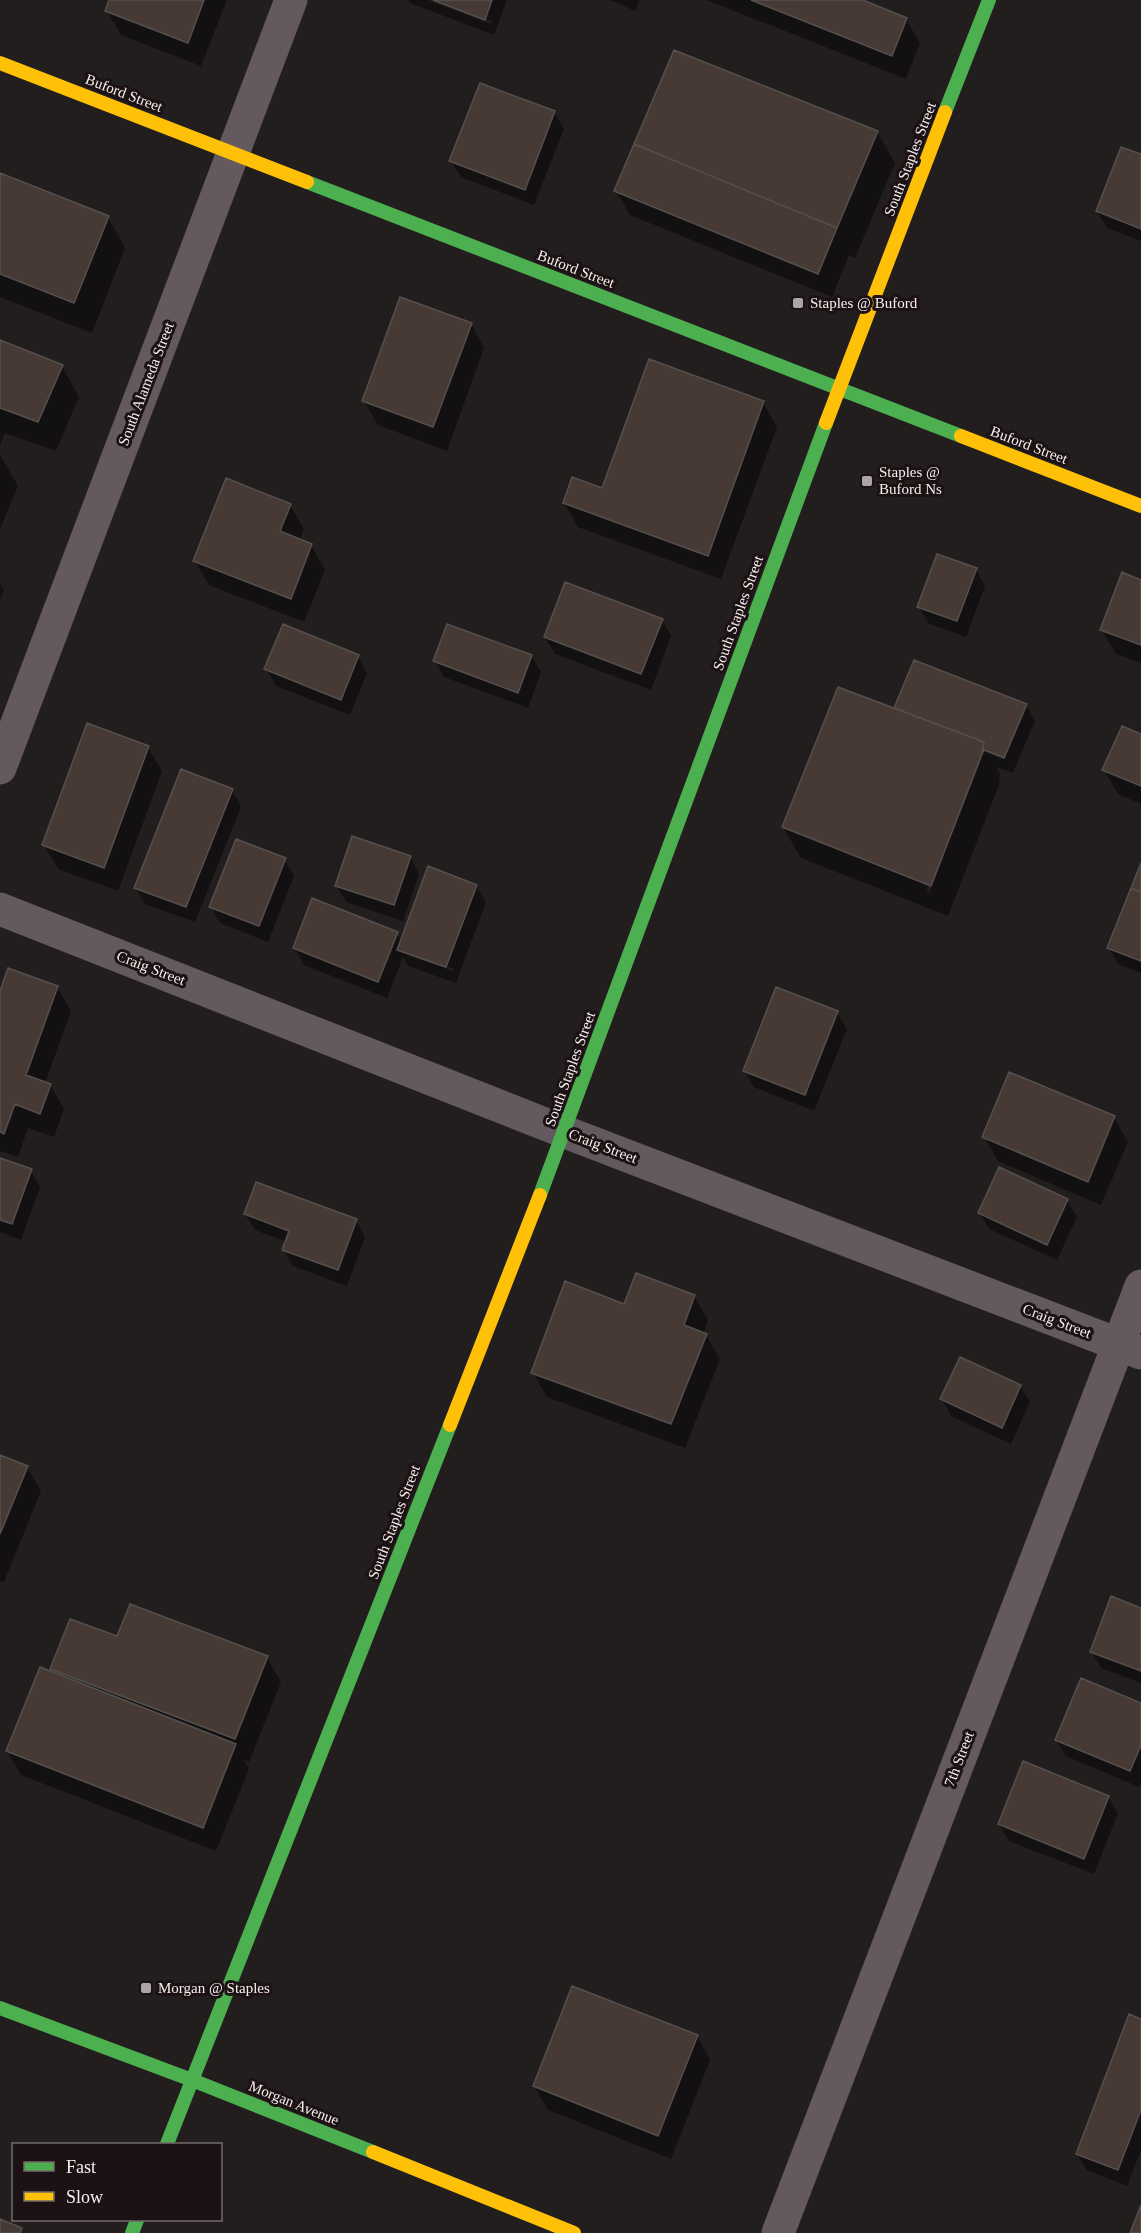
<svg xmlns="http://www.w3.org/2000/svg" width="1141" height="2233" font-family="'Times New Roman',serif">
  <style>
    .shadow { fill: #0007; fill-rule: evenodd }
    .building { fill: #473a34; stroke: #54504f; stroke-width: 1.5 }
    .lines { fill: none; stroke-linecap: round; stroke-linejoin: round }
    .street { stroke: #63595f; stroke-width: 33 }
    .fast { stroke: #4caf50; stroke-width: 14 }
    .slow { stroke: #ffc107; stroke-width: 14 }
    .poi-dot { fill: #aca5a6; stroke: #1c1213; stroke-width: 2 }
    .labels { text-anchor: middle; stroke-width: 6; stroke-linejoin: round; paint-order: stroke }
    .street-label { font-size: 15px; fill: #f6eeef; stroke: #1c1213 }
    .poi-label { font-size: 15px; fill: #f6eeef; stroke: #1c1213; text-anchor: start }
  </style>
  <rect width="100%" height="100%" fill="#231e1e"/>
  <path class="shadow" d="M111,0H227L201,66L121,35L107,11Z
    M408,0H428L491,24L492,21L437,0H507L494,35L410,3Z
    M610,0H640L635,11Z
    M707,0H859L906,19L920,43L906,79Z
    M674,51L877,132L895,163L855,258L849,255L832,297L630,215L616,191Z
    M554,112L564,129L534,205L461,177L451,161Z
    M1141,155V241L1107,228L1097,211Z
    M0,175L108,217L125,248L92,333L0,297Z
    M471,324L484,348L447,451L378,425L364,401Z
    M0,341L62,366L79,397L56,451L5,433L0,446Z
    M763,403L777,427L721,579L578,527L564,503L603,490Z
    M0,455L18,486L0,529Z
    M290,505L304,529L299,541L311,545L325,570L304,622L209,585L195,561Z
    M976,570L985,586L966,637L928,623L919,606Z
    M1141,581V663L1116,654L1102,630Z
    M0,584L4,590L0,599Z
    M662,620L671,636L651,690L555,654L545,637Z
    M358,656L367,673L350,715L276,686L266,669Z
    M531,656L541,672L528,708L444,677L435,661Z
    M1026,705L1035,721L1013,773L996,767L1000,774L999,785L948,916L801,858L783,827L898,711L896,708ZM977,763H980L929,893L926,892Z
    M1141,736V804L1118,794L1104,770Z
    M148,747L162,771L118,891L58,869L44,845Z
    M232,790L241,807L195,922L145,904L136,888Z
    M410,857L419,874L403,921L346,902L337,886Z
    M284,859L294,876L268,942L220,923L211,906Z
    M1141,866V973L1118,964L1109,948Z
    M476,886L486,902L456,983L408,966L403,957L387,998L304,965L294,948L397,934L402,942ZM410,953L454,969L453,971L410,956Z
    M57,987L71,1011L45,1083L50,1085L64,1109L54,1137L28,1128L18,1157L0,1151V996Z
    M837,1013L847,1029L814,1111L754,1087L744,1070Z
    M1114,1118L1128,1142L1101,1205L998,1161L984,1137Z
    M0,1159L31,1171L40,1187L21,1240L0,1232Z
    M1067,1200L1077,1217L1057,1260L989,1229L980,1213Z
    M245,1214L356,1221L365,1237L347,1286L293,1266L284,1250L287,1242L255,1230Z
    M694,1296L708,1320L703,1334L706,1335L720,1359L685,1448L547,1397L533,1373L625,1306Z
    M1020,1386L1030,1402L1011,1444L951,1416L942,1399Z
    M0,1456L27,1467L41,1491L4,1582L0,1581Z
    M1141,1609V1683L1101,1668L1092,1652Z
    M118,1638L267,1658L281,1682L249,1762L244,1760L249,1769L216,1851L21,1775L7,1751L55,1675L52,1669Z
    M1141,1705V1782L1139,1787L1066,1756L1056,1740Z
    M1108,1797L1118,1813L1094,1874L1009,1841L999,1824Z
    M1141,2020V2150L1127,2186L1087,2170L1077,2154Z
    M697,2036L710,2060L671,2159L548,2110L534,2086Z"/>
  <path class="building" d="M109,0H204L188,43L105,11Z
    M433,0H492L485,20Z
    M751,0H863L907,18L892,56Z
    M674,50L878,131L837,228L634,144Z
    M480,83L555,111L525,190L449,161Z
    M634,144L837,228L818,274L614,191Z
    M1121,147L1141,154V229L1096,211Z
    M0,173L109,216L74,303L0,274Z
    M400,297L472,323L433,427L362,401Z
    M0,340L63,365L38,422L0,408Z
    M649,359L764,401L708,556L563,503L572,477L602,488Z
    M226,478L291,504L280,531L312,544L291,599L193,561Z
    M937,554L977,568L957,621L917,607Z
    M1122,572L1141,580V645L1100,630Z
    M565,582L663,619L641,674L544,637Z
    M283,624L359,655L341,700L264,669Z
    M447,624L532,655L518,693L433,661Z
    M914,660L1027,704L1004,758L984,750L982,754L984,742L894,708Z
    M838,687L984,742L982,754L931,886L782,827Z
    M87,723L149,746L104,868L42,845Z
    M1122,726L1141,734V786L1102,770Z
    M181,769L233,789L186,907L134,888Z
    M352,836L411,856L394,905L335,886Z
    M236,839L286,858L259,926L209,907Z
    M1141,863V892L1131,888Z
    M428,866L477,885L446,967L397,950Z
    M1131,888L1141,892V961L1107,948Z
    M312,898L398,932L378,982L293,948Z
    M8,968L58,986L26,1075L51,1084L40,1114L15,1104L4,1134L0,1132V991Z
    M776,987L838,1011L805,1095L743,1071Z
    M1009,1072L1115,1116L1088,1182L982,1137Z
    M0,1158L32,1169L12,1224L0,1220Z
    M999,1167L1068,1199L1047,1245L978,1213Z
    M256,1182L357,1219L338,1270L282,1250L289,1231L244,1214Z
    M636,1273L695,1295L684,1325L707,1334L671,1424L531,1373L565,1281L624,1304Z
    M960,1357L1021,1385L1002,1428L940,1399Z
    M0,1455L28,1466L0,1534Z
    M1111,1596L1141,1608V1671L1090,1652Z
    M130,1604L268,1656L235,1739L50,1669L70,1619L117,1636Z
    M40,1667L236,1744L203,1828L6,1751Z
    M1081,1678L1141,1703V1745L1130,1771L1055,1740Z
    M1023,1761L1109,1796L1084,1859L998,1824Z
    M572,1986L698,2035L658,2136L533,2086Z
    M1129,2014L1141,2019V2110L1118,2170L1076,2154Z
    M1141,2205V2233H1130Z
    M0,2219L22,2228L20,2233H0Z"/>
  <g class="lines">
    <path class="street" d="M0,768L291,0
      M0,909L565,1132L1141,1353
      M778,2233L1141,1286"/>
    <path class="fast" d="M945,112L989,0
      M307,182L961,436
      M540,1195L826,423
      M0,2008L192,2080L373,2152
      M167,2144L450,1425
      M132,2233L137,2220"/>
    <path class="slow" d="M0,63L307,182
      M826,423L945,112
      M961,436L1141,506
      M450,1425L540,1195
      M373,2152L574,2233"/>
  </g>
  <g class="poi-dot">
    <rect x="792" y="297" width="12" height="12" rx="3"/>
    <rect x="861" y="475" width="12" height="12" rx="3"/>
    <rect x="140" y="1982" width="12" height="12" rx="3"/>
  </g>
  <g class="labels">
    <g class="street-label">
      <text transform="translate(124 93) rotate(21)" y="5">Buford Street</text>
      <text transform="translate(910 159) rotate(-69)" y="5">South Staples Street</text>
      <text transform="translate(576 269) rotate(21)" y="5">Buford Street</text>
      <text transform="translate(146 384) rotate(-69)" y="5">South Alameda Street</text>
      <text transform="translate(1029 445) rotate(21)" y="5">Buford Street</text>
      <text transform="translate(738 613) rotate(-70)" y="5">South Staples Street</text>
      <text transform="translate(151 968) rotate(21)" y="5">Craig Street</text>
      <text transform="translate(570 1069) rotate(-70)" y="5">South Staples Street</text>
      <text transform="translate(603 1146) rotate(21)" y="5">Craig Street</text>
      <text transform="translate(1057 1321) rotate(21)" y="5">Craig Street</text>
      <text transform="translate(394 1522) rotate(-69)" y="5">South Staples Street</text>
      <text transform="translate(959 1759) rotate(-69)" y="5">7th Street</text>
      <text transform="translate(294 2103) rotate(22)" y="5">Morgan Avenue</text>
    </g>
    <g class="poi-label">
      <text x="810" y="308">Staples @ Buford</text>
      <text x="879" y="477">Staples @<tspan x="879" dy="17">Buford Ns</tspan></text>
      <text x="158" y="1993">Morgan @ Staples</text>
    </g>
  </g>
  <rect x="12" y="2143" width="210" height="78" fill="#1c1213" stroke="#736a6b" stroke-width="1.5"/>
  <rect x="24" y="2162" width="30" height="9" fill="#4caf50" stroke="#736a6b" stroke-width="1.5"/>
  <text x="66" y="2173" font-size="18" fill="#f6eeef">Fast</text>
  <rect x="24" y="2192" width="30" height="9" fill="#ffc107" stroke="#736a6b" stroke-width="1.5"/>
  <text x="66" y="2203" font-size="18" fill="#f6eeef">Slow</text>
</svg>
